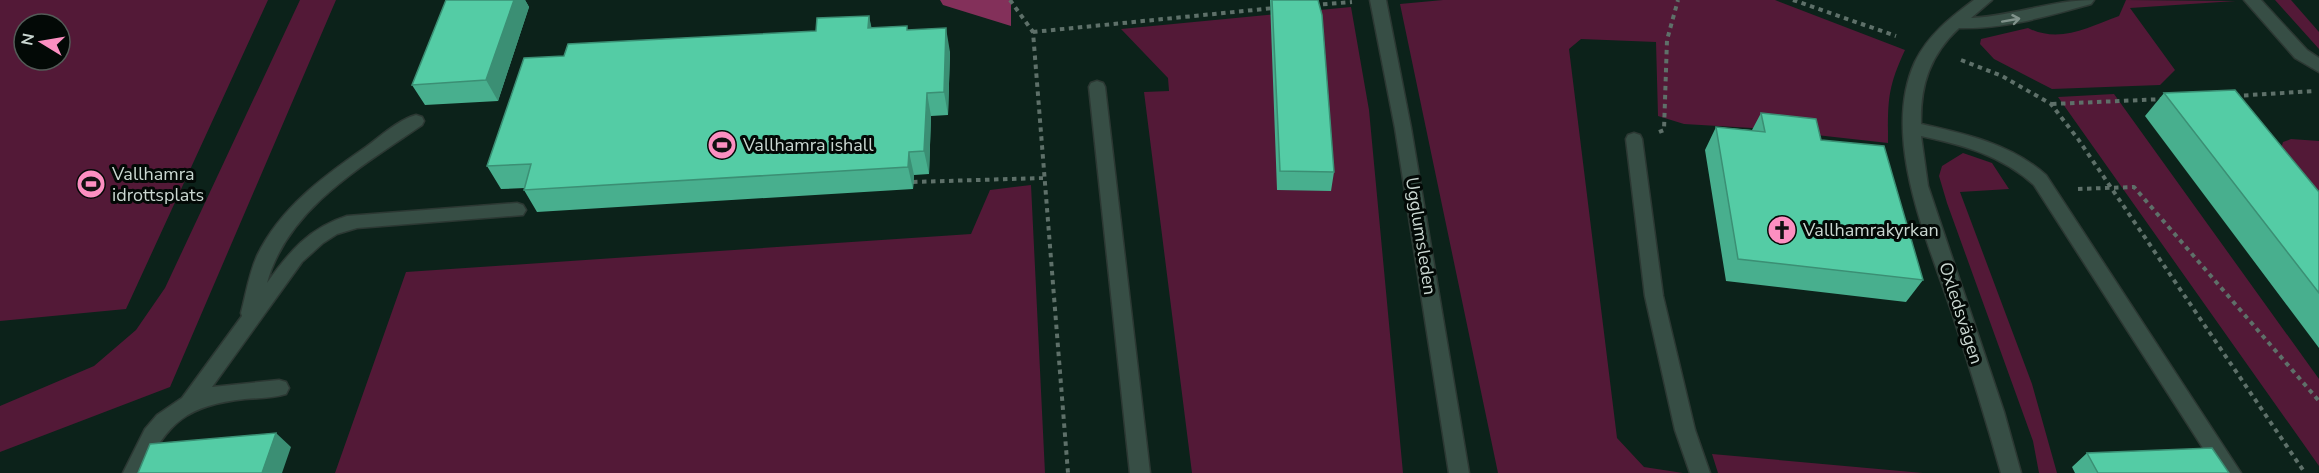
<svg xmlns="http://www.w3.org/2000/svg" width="2319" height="473" font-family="'Nunito Sans',sans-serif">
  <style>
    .green { fill: #531937; fill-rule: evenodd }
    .forest { fill: #83305a }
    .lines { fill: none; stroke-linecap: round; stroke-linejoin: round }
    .minor-casing { stroke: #2c3833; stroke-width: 3 }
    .path { stroke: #5e7069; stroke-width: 4; stroke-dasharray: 4.5 4.5; stroke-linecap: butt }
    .minor { fill: #374e45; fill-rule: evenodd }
    .wall { fill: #48af8e }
    .shaded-wall { fill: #3b8f74 }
    .building { fill: #54cca5; stroke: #3b8f74; stroke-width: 1.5 }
    .oneway { stroke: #80928b }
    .labels { text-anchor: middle; stroke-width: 6; stroke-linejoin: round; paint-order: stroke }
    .poi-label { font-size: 18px; fill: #cad7d1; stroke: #030906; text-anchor: start }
    .street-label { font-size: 18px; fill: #cad7d1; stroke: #030906 }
  </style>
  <rect width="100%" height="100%" fill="#0c221a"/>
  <path class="green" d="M0,0H268L126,309L0,321ZM24,24H60V60H24Z
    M300,0H336L170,387L0,452V406L94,366L136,330L165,288Z
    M1443,0H1775L1905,50C1887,89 1888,101 1888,143L1752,128L1684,124L1658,116L1656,42L1581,39L1569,49L1617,438L1644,467L1683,473H1498L1400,4Z
    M2126,0L2236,1L2130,8L2175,70L2160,85L2052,89L1994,59L1980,44L1981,39L2028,28C2060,44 2088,27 2119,16Z
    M2275,0H2291L2319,32V49Z
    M1351,7L1369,110L1403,473H1192L1144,92L1169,91L1168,78L1121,29Z
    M2114,94L2319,379V466L2058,97Z
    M2291,139L2319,141V210L2280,152L2283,142Z
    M1963,153L1992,163L2009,189L1960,192L2032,384L2057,473H2039L2033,441L1947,203L1939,176L1942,166Z
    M1031,185L1045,473H335L406,272L971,234L990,190Z
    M1712,454L1923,473H1718Z"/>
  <path class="forest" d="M940,0H1011V26L943,5Z"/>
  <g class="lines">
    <g class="minor-casing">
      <path id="minor" d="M1370,0H1386L1411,128L1469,473H1449L1395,128Z
        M1974,0H1992L1971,18C2013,16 2052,0 2094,0L2091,4C2048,16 2005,29 1959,28C1930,55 1920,85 1921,124C1966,134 2011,144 2046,175L2241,473H2219L2034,185C2001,155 1963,145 1921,136L1928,186L2004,412L2021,473H2001C1986,420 1970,368 1953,316C1929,243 1880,138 1915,62C1928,35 1951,17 1974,0Z
        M2244,0H2261L2307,50L2319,58V72L2295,58Z
        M1097,81L1103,83L1105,87L1150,473H1130L1089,87L1091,83Z
        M416,115L422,117L424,121L422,125C362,166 287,209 267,283C289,252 309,228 347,216L517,203L523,205L526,210L523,215L357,228L337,234L323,243L302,262L212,387L279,380L286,382L289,388L286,394C273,398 258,398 245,399C188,405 167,422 143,473H123L145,429L157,415L182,398L242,316L241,313C246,294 249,274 257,256C280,208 324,176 366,147C381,136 398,120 416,115Z
        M1634,133L1640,135L1642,139L1663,296L1695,430L1710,473H1690L1675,430L1645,296L1626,139L1628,135Z"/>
    </g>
    <path class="path" d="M1010,0L1033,32L1068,473
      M1793,0L1896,36
      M1314,5L1352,2
      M1033,32L1274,8
      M1961,60L2002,76L2051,104L2078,139L2305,473
      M2235,96L2314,91
      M2052,104L2164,99
      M1659,132L1664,130L1667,40L1678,0
      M913,182L1043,178
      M2078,189L2134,187L2319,401"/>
    <use href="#minor" class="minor"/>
  </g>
  <path class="wall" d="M446,0H525L529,7L498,101L425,105L412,85Z
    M1270,0H1318L1334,172L1331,191L1277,190Z
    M869,16L871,28L907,26V30L950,52L948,115L931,116L929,174L914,175L913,189L537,212L524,190L525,188L501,189L487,166L564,56L816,31Z
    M2164,93L2319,192V348L2145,116Z
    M1761,113L1821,140L1923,280L1906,302L1726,281L1705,150L1716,127L1752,130Z
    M2087,453L2229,473H2075L2072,467Z"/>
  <path class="shaded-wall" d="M514,0H525L529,7L498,101L486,80Z
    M869,16L874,39L868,28Z
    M946,28L950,52L948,115L944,92Z
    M927,93L931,116L929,174L924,151Z
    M909,152L914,175L913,189L908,167Z
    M276,433L291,447L282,473H262Z"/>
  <path class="building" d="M446,0H514L486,80L412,85Z
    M1272,0H1318L1322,15L1334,172L1280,171Z
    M869,16L868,28L907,26V30L946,28L944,92L927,93L924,151L909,152L908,167L524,190L531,164L487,166L524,58L564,56L568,44L816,31L817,18Z
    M2235,90L2319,192V293L2164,93Z
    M1761,113L1816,119L1821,140L1884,146L1923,280L1738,259L1716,127L1765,132Z
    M276,433L262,473H138L150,444Z
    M2212,448L2229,473H2098L2087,453Z"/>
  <defs><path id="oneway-shaft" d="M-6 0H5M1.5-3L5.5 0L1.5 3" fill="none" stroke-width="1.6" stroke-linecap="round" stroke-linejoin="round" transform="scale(1.5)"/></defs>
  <use class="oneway" href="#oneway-shaft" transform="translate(2011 20) rotate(-10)"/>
  <defs>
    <g id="stadium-disc" transform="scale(1.5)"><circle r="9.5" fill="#fc8fc1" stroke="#030906"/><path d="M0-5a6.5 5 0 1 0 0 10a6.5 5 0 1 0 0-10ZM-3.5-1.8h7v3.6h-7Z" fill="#111"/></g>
    <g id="church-disc" transform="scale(1.5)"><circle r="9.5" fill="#fc8fc1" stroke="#030906"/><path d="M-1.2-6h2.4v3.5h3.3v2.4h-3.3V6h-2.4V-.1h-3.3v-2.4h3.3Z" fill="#111"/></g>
  </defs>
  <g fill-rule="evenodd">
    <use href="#stadium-disc" x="722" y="145"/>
    <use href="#stadium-disc" x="91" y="184"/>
    <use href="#church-disc" x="1782" y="230"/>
  </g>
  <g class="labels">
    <g class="poi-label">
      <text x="743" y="151">Vallhamra ishall</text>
      <text x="112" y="180">Vallhamra<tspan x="112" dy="21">idrottsplats</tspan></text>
      <text x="1803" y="236">Vallhamrakyrkan</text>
    </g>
    <g class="street-label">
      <text transform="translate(1421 236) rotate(81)" y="6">Ugglumsleden</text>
      <text transform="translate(1961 313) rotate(72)" y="6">Oxledsvägen</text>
    </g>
  </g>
  <g transform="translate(42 42) rotate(281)"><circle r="28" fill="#030906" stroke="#535b57" stroke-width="1.5"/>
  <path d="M0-4.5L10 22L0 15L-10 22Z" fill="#fc8fc1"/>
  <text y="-9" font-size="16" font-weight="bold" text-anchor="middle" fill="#cad7d1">N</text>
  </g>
</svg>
